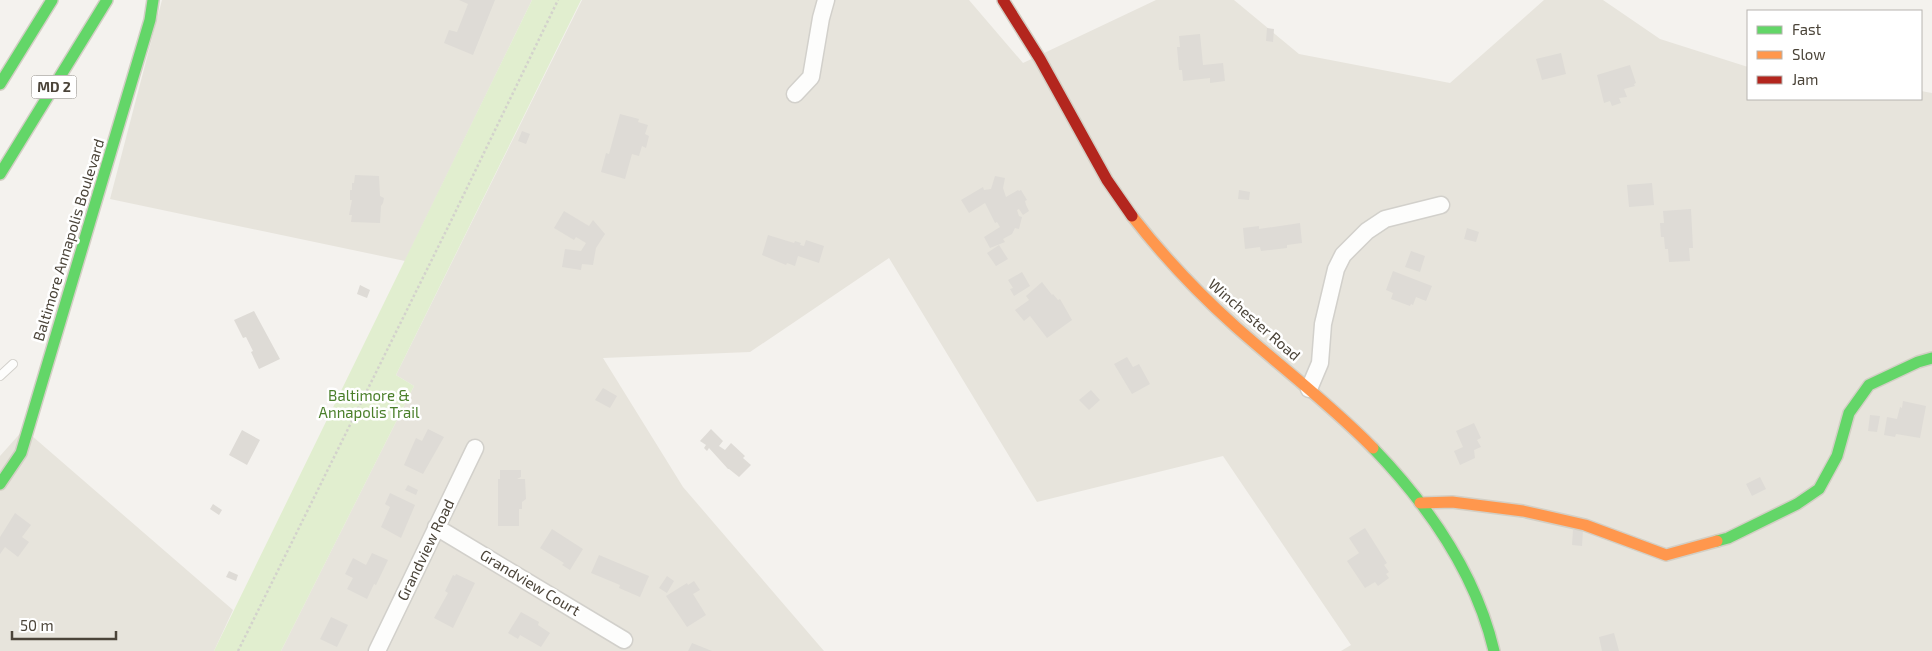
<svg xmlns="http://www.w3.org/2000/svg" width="1932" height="651" font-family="'Exo 2',sans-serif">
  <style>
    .residential { fill: #e7e4dc }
    .green { fill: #e1eecf }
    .building { fill: #dedbd6 }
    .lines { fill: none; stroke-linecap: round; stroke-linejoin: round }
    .lane-casing { stroke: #d2d0cb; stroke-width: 10 }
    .street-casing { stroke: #d2d0cb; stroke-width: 19 }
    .fast-casing { stroke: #d3cfc5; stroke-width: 14 }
    .slow-casing { stroke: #d3cfc5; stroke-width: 14 }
    .jam-casing { stroke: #d3cfc5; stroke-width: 14 }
    .path { stroke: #d3d2cc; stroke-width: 2.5; stroke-dasharray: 2.5 2.5; stroke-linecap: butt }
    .lane { stroke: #fdfdfc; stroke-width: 8 }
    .street { stroke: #fdfdfc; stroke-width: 16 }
    .fast { stroke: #63d668; stroke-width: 11 }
    .slow { stroke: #ff974d; stroke-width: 11 }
    .jam { stroke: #b3261e; stroke-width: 11 }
    .labels { text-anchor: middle; stroke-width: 5; stroke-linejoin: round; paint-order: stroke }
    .shield { fill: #fff; stroke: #817c74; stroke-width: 1 }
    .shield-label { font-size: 14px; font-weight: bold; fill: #4b4439 }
    .street-label { font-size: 15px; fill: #4b4439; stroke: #fff }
    .park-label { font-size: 15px; fill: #4a7f2a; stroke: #fff }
  </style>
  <rect width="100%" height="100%" fill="#f4f2ee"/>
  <path class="residential" d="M162,0H532L405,261L110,199Z
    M582,0H969L1023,63L1156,0H1234L1299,54L1450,83L1544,0H1603L1660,39L1748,67V99H1921V91L1932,93V651H1341L1351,645L1223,456L1037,502L889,258L750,352L603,358L683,487L824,651H281L414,386L396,375Z
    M24,429L233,610L214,651H0V456Z"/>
  <path class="green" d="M532,0H581L396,375L414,386L281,651H214Z"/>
  <path class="building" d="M459,0H495L473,55L444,43L449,30L457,32L468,4Z
    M1267,28L1274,29L1273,42L1266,41Z
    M1200,34L1203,65L1223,63L1225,81L1210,83V78L1183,81L1182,70H1179L1177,47H1180L1179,36Z
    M1561,53L1566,74L1542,80L1536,59Z
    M1630,65L1636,83L1634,84L1635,86L1624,89L1627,97L1619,98L1621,103L1612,106L1610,101L1604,103L1597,75Z
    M620,114L639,119L638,122L648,125L645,134L649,136L646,148L642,146L639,156L632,154L625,179L601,172L606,153L609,154Z
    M522,131L530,134L526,144L518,141Z
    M355,175L379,176L380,196L384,198L383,203L381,206L380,223L351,222L352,215H349L352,200H350V190H352V183H354Z
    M995,176L1005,178L1003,188L1006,197L1018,190L1019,191L1021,190L1027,200L1025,201L1026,205L1029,211L1023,215L1019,209L1017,210L1019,216L1022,217L1019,229L1015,228L1012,234L1003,239L1005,242L990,248L984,237L1000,227L997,222L995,223L985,203L969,213L961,200L983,187L984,190L991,189Z
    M1652,183L1654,205L1629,207L1627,185Z
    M1239,190L1250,192L1249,200L1238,199Z
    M1691,209L1693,248H1689L1690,261L1669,262L1668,249H1665L1664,237H1661L1660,223H1664L1663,211Z
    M564,211L589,226L593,220L605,234L596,248L593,265L582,264L581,270L562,267L565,249L581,251L586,243L576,237L574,240L554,228Z
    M1300,223L1302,243L1287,245V248L1261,251L1260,247L1245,249L1243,228L1259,226V229Z
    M1467,228L1479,232L1476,242L1464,239Z
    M768,235L794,243L795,241L801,243L800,245L804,246L806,240L824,246L819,263L798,256L795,266L787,263L786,265L762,255Z
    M999,245L1008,259L996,266L987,253Z
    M1411,251L1425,256L1420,272L1405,267Z
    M1393,271L1432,286L1426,301L1416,297L1413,305L1411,304L1410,306L1391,299L1393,293L1386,290Z
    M1022,272L1030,286L1014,296L1010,289L1013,288L1008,280Z
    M1042,282L1052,295L1053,294L1058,300L1060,299L1072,320L1047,338L1030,316L1024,321L1015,310L1029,300L1026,296Z
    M360,285L370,290L367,298L357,294Z
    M254,311L280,359L259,369L251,352L253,351L246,337L243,338L234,320Z
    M1127,357L1133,367L1139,364L1150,384L1132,394L1114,364Z
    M603,388L617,396L610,408L595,400Z
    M1091,390L1100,400L1089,410L1079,400Z
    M1903,401L1926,406L1920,438L1896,434L1895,437L1884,435L1887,417L1897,419L1900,407L1902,408Z
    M1870,415L1880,416L1877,432L1868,431Z
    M1474,423L1481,438L1477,440L1481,447L1474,450L1475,458L1460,465L1454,451L1463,447L1456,431Z
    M428,429L444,437L423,474L404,465L416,438L422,441Z
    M711,429L723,441L719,446L725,450L731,443L745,456L743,458L751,465L739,477L729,469H728L709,448L707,451L704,448L706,445L700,441Z
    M242,430L260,440L247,465L229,455Z
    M500,470H521V477L517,479H525L526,499L522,502V509H519V526H498V479H500Z
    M1760,477L1766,489L1752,496L1746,484Z
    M408,485L418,490L416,495L405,490Z
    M390,493L415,505L401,538L381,527L390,507L385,504Z
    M213,504L222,510L219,515L210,509Z
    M15,513L31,525L22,537L29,542L18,557L5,547L0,554V537Z
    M1365,528L1387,563L1384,565L1389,572L1386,574L1389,578L1378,586L1375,582L1365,588L1347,561L1359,553L1349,538Z
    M552,529L583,549L570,570L562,565L564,563L540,548Z
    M1573,530H1583L1582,546L1572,545Z
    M372,553L388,560L376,585L374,584L367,599L347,589L353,578L345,574L353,558L366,565Z
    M599,555L649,576L640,597L619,588L620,585L591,573Z
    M229,571L238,575L236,581L226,577Z
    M456,574L475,583L453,628L434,618L448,593L445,591L453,575L455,576Z
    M667,576L674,581L667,593L659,588Z
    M694,581L700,590L693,594L706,615L687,627L666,596L687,583L688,585Z
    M521,612L539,622L538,625L550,633L541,647L520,635L518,639L508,633Z
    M331,617L348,625L337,647L320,639Z
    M1614,633L1619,651H1602L1599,637Z
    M692,643L712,651H688Z"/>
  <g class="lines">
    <g class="lane-casing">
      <path id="lane" d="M0,376L13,364"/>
    </g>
    <g class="street-casing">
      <path id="street" d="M795,94L811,77L821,18L826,0
        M1309,389L1320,363L1323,324L1336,269L1343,255L1367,231L1385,219L1441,205
        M436,527L624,640
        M377,651L475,448"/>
    </g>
    <g class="fast-casing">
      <path id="fast" d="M0,84L52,0
        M0,174L107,0
        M1373,448C1427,504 1476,574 1494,651
        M0,484L21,453L150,20L153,0
        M1717,541L1728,538L1797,504L1819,489L1837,456L1849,413L1869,385L1918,362L1932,358"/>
    </g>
    <g class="slow-casing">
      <path id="slow" d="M1132,216C1163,256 1198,293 1236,327C1281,367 1330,404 1373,448
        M1420,503L1452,502L1523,511L1585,525L1666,555L1717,541"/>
    </g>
    <g class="jam-casing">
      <path id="jam" d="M1003,0L1040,59L1107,180L1132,216"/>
    </g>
    <path class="path" d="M238,651L449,225L558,0"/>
    <use href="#lane" class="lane"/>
    <use href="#street" class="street"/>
    <use href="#fast" class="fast"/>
    <use href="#slow" class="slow"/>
    <use href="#jam" class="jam"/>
  </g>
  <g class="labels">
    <rect class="shield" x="31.5" y="75.5" width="45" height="23" rx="4"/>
    <g class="shield-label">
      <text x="54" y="92">MD 2</text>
    </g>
    <g class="street-label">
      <text transform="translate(69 240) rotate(-73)" y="5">Baltimore Annapolis Boulevard</text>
      <text transform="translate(1254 320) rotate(41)" y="5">Winchester Road</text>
      <text transform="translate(426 550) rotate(-64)" y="5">Grandview Road</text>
      <text transform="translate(530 583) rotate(31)" y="5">Grandview Court</text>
    </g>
    <g class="park-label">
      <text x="369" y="401">Baltimore &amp;<tspan x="369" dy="17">Annapolis Trail</tspan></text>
    </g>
  </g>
  <rect x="1747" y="10" width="175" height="90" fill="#ffffff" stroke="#b7b4b0"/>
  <rect x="1757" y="26" width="25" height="8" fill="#63d668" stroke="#b7b4b0"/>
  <text x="1792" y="35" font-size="15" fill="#4b4439">Fast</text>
  <rect x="1757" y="51" width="25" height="8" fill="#ff974d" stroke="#b7b4b0"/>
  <text x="1792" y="60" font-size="15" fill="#4b4439">Slow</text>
  <rect x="1757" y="76" width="25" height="8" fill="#b3261e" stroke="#b7b4b0"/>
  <text x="1792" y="85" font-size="15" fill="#4b4439">Jam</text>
  <path d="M12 631v8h104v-8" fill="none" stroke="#4b4439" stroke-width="2.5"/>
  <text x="20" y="631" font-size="15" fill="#4b4439" stroke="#ffffff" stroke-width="4" paint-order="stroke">50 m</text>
</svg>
